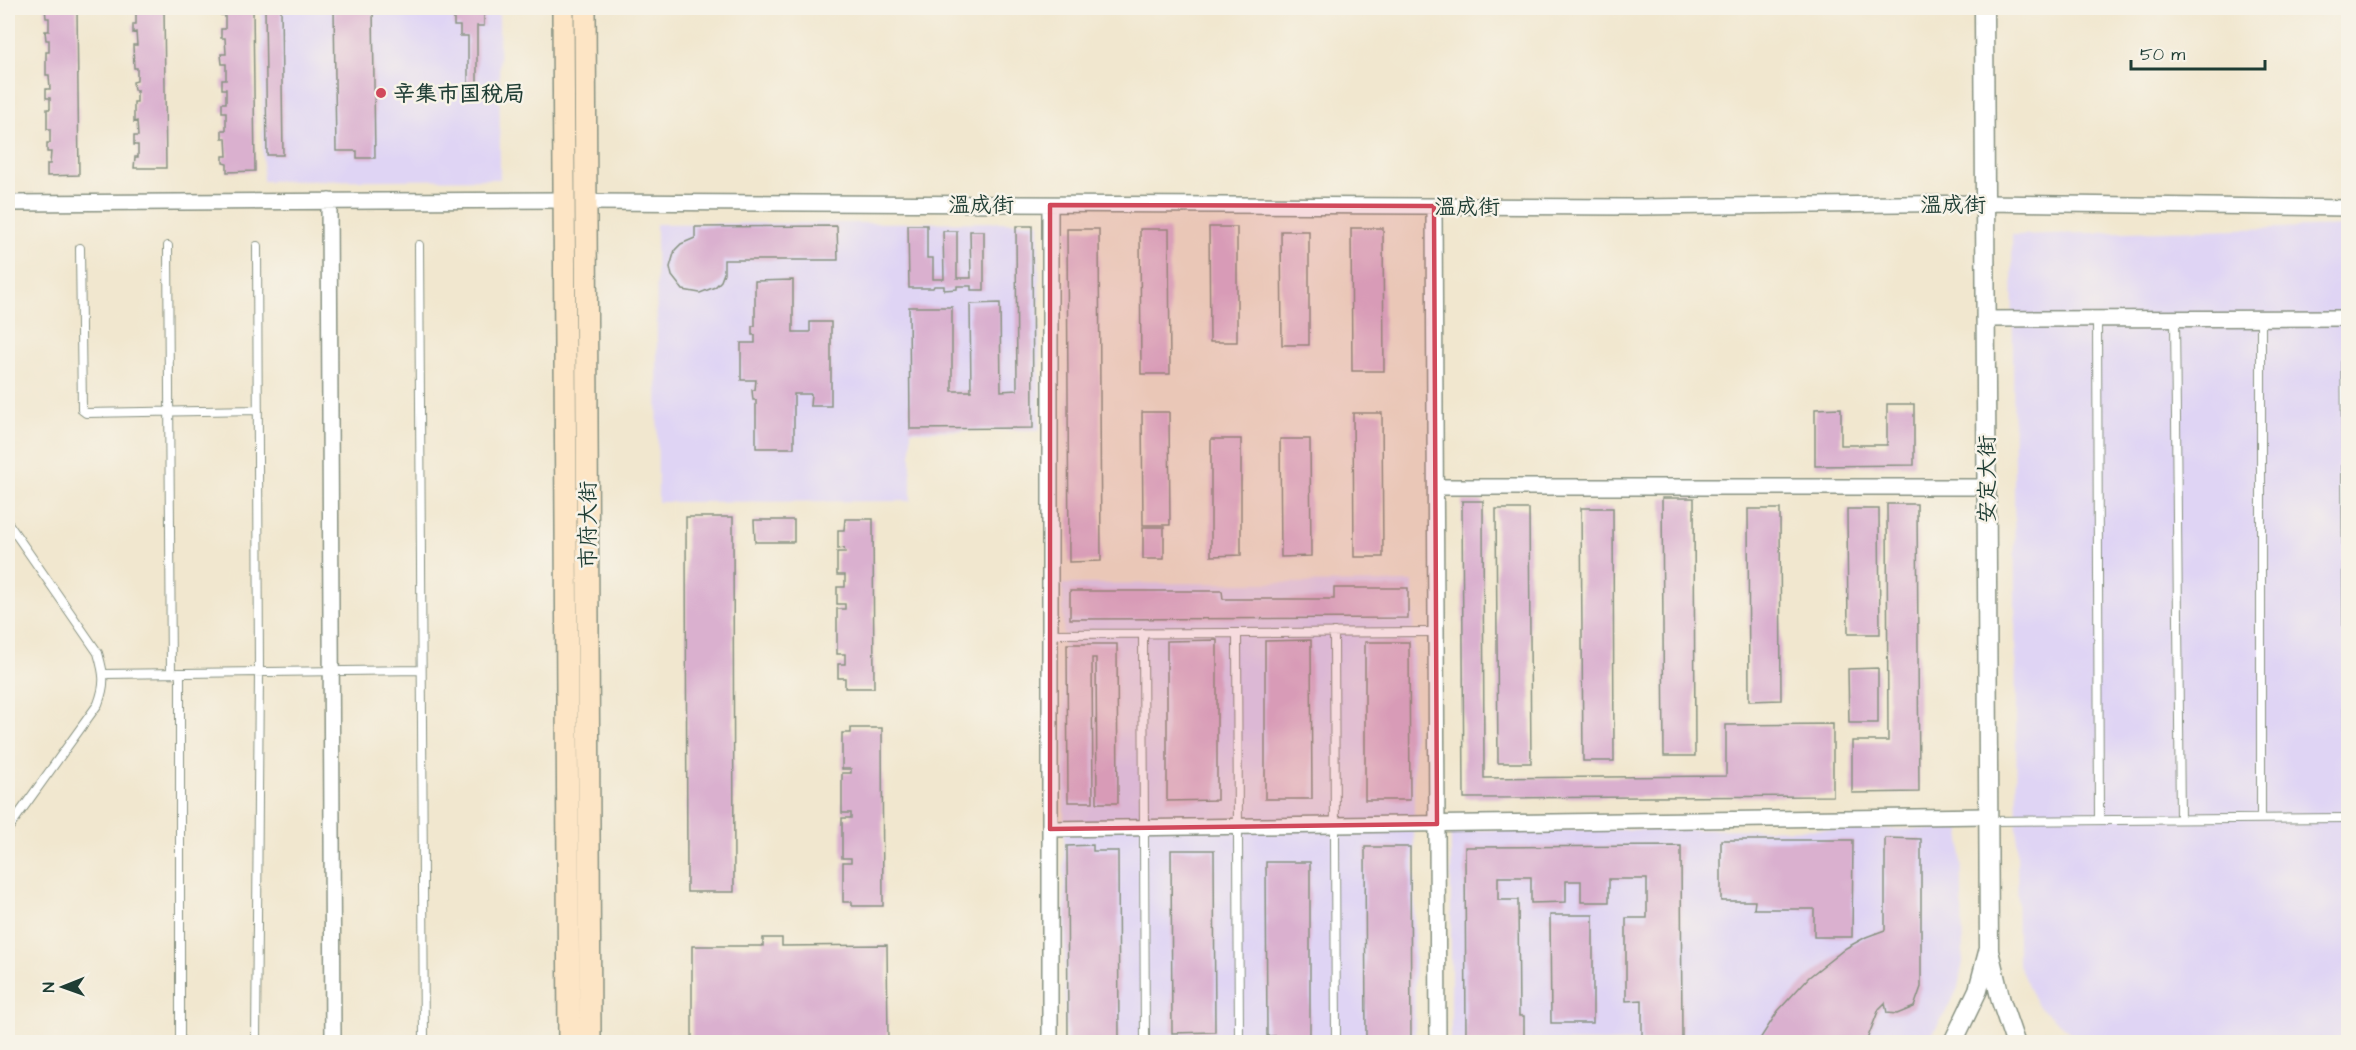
<svg xmlns="http://www.w3.org/2000/svg" width="2356" height="1050" font-family="'Architects Daughter','LXGW WenKai TC',sans-serif">
  <style>
    .built { fill: #dfd4f4 }
    .building { fill: #dab0cf }
    .lines { fill: none; stroke-linecap: round; stroke-linejoin: round }
    .service-casing { stroke: #889282; stroke-width: 10 }
    .minor-casing { stroke: #889282; stroke-width: 18 }
    .tertiary-casing { stroke: #889282; stroke-width: 21 }
    .secondary-casing { stroke: #889282; stroke-width: 24 }
    .service { stroke: #fff; stroke-width: 8 }
    .minor { stroke: #fff; stroke-width: 15 }
    .tertiary { stroke: #fff; stroke-width: 18 }
    .secondary { stroke: #fde5c5; stroke-width: 21 }
    .marked { fill: #d1495b; fill-opacity: 0.2; stroke: #d1495b; stroke-width: 4.5; stroke-linejoin: round }
    .poi-dot { fill: #d1495b; stroke: #f7f3e8; stroke-width: 2 }
    .labels { text-anchor: middle; stroke-width: 5; stroke-linejoin: round; paint-order: stroke }
    .poi-label { font-size: 22px; font-weight: bold; fill: #1f3d34; stroke: #f7f3e8; text-anchor: start }
    .street-label { font-size: 22px; fill: #1f3d34; stroke: #f7f3e8 }
  </style>
  <rect width="100%" height="100%" fill="#f7f3e8"/>
  <filter id="ink" filterUnits="userSpaceOnUse"><feTurbulence type="fractalNoise" baseFrequency=".0167" numOctaves="2"/><feDisplacementMap in="SourceGraphic" scale="12" xChannelSelector="R" yChannelSelector="G"/><feConvolveMatrix kernelMatrix="1 2 1 2 8 2 1 2 1" color-interpolation-filters="sRGB"/></filter>
  <filter id="wash" filterUnits="userSpaceOnUse"><feTurbulence type="fractalNoise" baseFrequency=".008" numOctaves="4" result="noise"/><feDisplacementMap in="SourceGraphic" scale="24" xChannelSelector="R" yChannelSelector="G"/><feGaussianBlur stdDeviation="1.35" result="paint"/><feColorMatrix in="noise" values="0 0 0 0 0 0 0 0 0 0 0 0 0 0 0 0 0 1.4 0 .05"/><feComposite in="paint" operator="in"/></filter>
  <g filter="url(#wash)">
    <rect width="100%" height="100%" fill="#f1e7cf"/>
    <path class="built" d="M261,8H499L500,179L263,181Z
      M1039,222L1040,430L911,431V501L658,502L656,224Z
      M2348,226V1042H2081L2036,1004L2018,964L2012,235Z
      M1413,582L1415,1042H1065L1063,584Z
      M1961,829L1963,962L1958,988L1950,1005L1933,1033L1924,1042H1451V830Z"/>
    <g id="blocks">
      <path class="building" d="M45,8H77L79,175L47,176V164H50L51,152H47V143H50V129H47V109H50V98H46V89H50L49,75H46V52H49V40H46L45,31H49V18H46Z
        M133,8H164L166,168H134L135,157H138V145H134V136H138L137,121L134,122V102H137V90H134L133,82L137,81V68H134L133,45H137L136,32L133,33V24H136V11H133Z
        M221,8H253L255,171L227,172V164L223,163V156H227L226,138H222V130H226V112H222V103H226V89H222V80H226V64H222L221,54H226L225,38H221V29H225V15H221Z
        M265,8H281L283,155H267Z
        M334,8H373L375,158H357V151H336Z
        M454,8H484V26H477V86H468V36H460V26H454Z
        M908,225H927V258H933V279H944L943,231H957V278H971L970,231H984V290H971V286H957V289L944,290V286H934L933,288H909Z
        M837,226L838,260H724V273L721,281L715,287L700,293L683,290L672,276L670,267L675,250L681,244L695,238V227Z
        M1016,226H1032L1033,428L910,429L909,307H952V391H971L970,304L1000,303L1001,391L1017,390Z
        M1209,227H1237V342H1210Z
        M1351,228H1383L1384,371H1352Z
        M1067,229H1099L1101,561L1069,562Z
        M1140,229H1169L1170,374H1141Z
        M1281,231H1309V345H1282Z
        M793,280V332H810V322H831V406H810L811,394H794V448H756V400H753L752,390H755L756,380H741V343H755V335H752V326H755V281Z
        M1887,404H1914V465L1815,466V409L1841,408V445H1887Z
        M1142,412H1169L1170,525H1143Z
        M1353,413H1382L1383,557H1354Z
        M1211,439H1241V555L1211,556Z
        M1280,439H1310L1311,556L1281,557Z
        M1662,498H1694L1695,756H1664Z
        M1462,501H1483L1484,778L1726,776V725L1833,724V796L1464,798Z
        M1887,504H1917L1919,792L1852,793V741H1888Z
        M1581,508H1613L1614,761H1583Z
        M1496,509H1529L1531,763H1498Z
        M1748,509H1780L1781,700L1749,701Z
        M1847,509H1879L1880,634H1848Z
        M686,517H733L734,892H687Z
        M845,519H873L874,688H845V678H838V664H845V654H837V609H845V604H837V587H845V575H837V552H845L844,548L838,549V530H844Z
        M754,520H794V542H755Z
        M1143,527H1164V559H1143Z
        M1334,588H1408V618L1070,619V591H1222L1223,599H1334Z
        M1217,640V800L1167,801V641Z
        M1311,640L1312,799H1265V641Z
        M1365,642H1409L1410,800H1365Z
        M1067,644H1117L1118,803H1097L1096,658H1092L1093,802H1068Z
        M1878,668V723H1849L1848,669Z
        M851,728H882L883,906H852V902H843V862H851V858H842V818H851V813H842V773H851V769H842V733H851Z
        M1885,838L1921,839V987L1914,1007L1897,1014L1887,1013L1885,1003L1879,1009L1866,1042H1758L1778,1011L1809,977L1846,948L1866,937L1885,930Z
        M1721,840H1853L1852,937H1814V909H1754L1755,901H1721Z
        M1093,845V851H1118L1119,1042H1068L1067,846Z
        M1681,846L1682,1042H1642V1000L1626,1001V918H1647V879H1609V902H1581V881H1566V902L1531,903V877H1498V900H1518L1519,1016H1524V1042H1466L1465,847Z
        M1365,847H1410L1411,1042H1366Z
        M1171,850H1214L1215,1032L1172,1033Z
        M1266,862H1310V1036H1267Z
        M1550,915H1593V1023H1551Z
        M763,938H782V946L887,945L888,1042H692V946H763Z"/>
    </g>
  </g>
  <g filter="url(#ink)">
    <use href="#blocks" fill-opacity="0" stroke="#889282" stroke-width="1.5"/>
    <g class="lines">
      <g class="service-casing">
        <path id="service" d="M419,245L424,1042
          M168,246L171,673
          M80,248L82,410L86,413L258,410
          M2175,318L2180,819
          M2261,318V818
          M2345,318L2348,742
          M2097,319L2099,820
          M8,523L98,653C104,674 106,683 98,704L8,829
          M1143,633L1145,1042
          M1237,633L1239,1042
          M1050,634L1436,632
          M104,674L421,670
          M1990,821L2348,818
          M180,1042V673
          M256,1042L259,672L257,246
          M1193,1042H1336L1334,632"/>
      </g>
      <g class="minor-casing">
        <path id="minor" d="M329,201L333,1042
          M586,202L1637,207L1985,203L2348,208
          M8,203L564,200
          M1434,206L1438,1042
          M1985,319L2348,318
          M1436,487H1986
          M1050,829L1988,816
          M1050,1042V205"/>
      </g>
      <g class="tertiary-casing">
        <path id="tertiary" d="M1984,8L1989,951L2001,1001L2015,1042
          M1953,1042L1978,990L1988,952"/>
      </g>
      <g class="secondary-casing">
        <path id="secondary" d="M563,8L569,1042
          M585,8L590,1042"/>
      </g>
      <use href="#service" class="service"/>
      <use href="#minor" class="minor"/>
      <use href="#tertiary" class="tertiary"/>
      <use href="#secondary" class="secondary"/>
    </g>
  </g>
  <path class="marked" d="M1050,205L1434,206L1437,824L1050,829Z"/>
  <circle class="poi-dot" cx="381" cy="93" r="6"/>
  <g class="labels">
    <g class="poi-label">
      <text x="393" y="101">辛集市国税局</text>
    </g>
    <g class="street-label">
      <text x="981" y="212">温成街</text>
      <text x="1953" y="212">温成街</text>
      <text x="1467" y="214">温成街</text>
      <text transform="translate(1986 479) rotate(-90)" y="8">安定大街</text>
      <text transform="translate(587 525) rotate(-90)" y="8">市府大街</text>
    </g>
  </g>
  <rect width="2356" height="1050" fill="none" stroke="#f7f3e8" stroke-width="30"/>
  <g transform="translate(63 987) rotate(269)" stroke="#f7f3e8" stroke-width="4.5" paint-order="stroke">
  <path d="M0-4.5L10 22L0 15L-10 22Z" fill="#1f3d34"/>
  <text y="-9" font-size="16" font-weight="bold" text-anchor="middle" fill="#1f3d34">N</text>
  </g>
  <path d="M2131 60v9h134v-9" fill="none" stroke="#1f3d34" stroke-width="3"/>
  <text x="2140" y="60" font-size="18" fill="#1f3d34" stroke="#f7f3e8" stroke-width="4.5" paint-order="stroke">50 m</text>
</svg>
